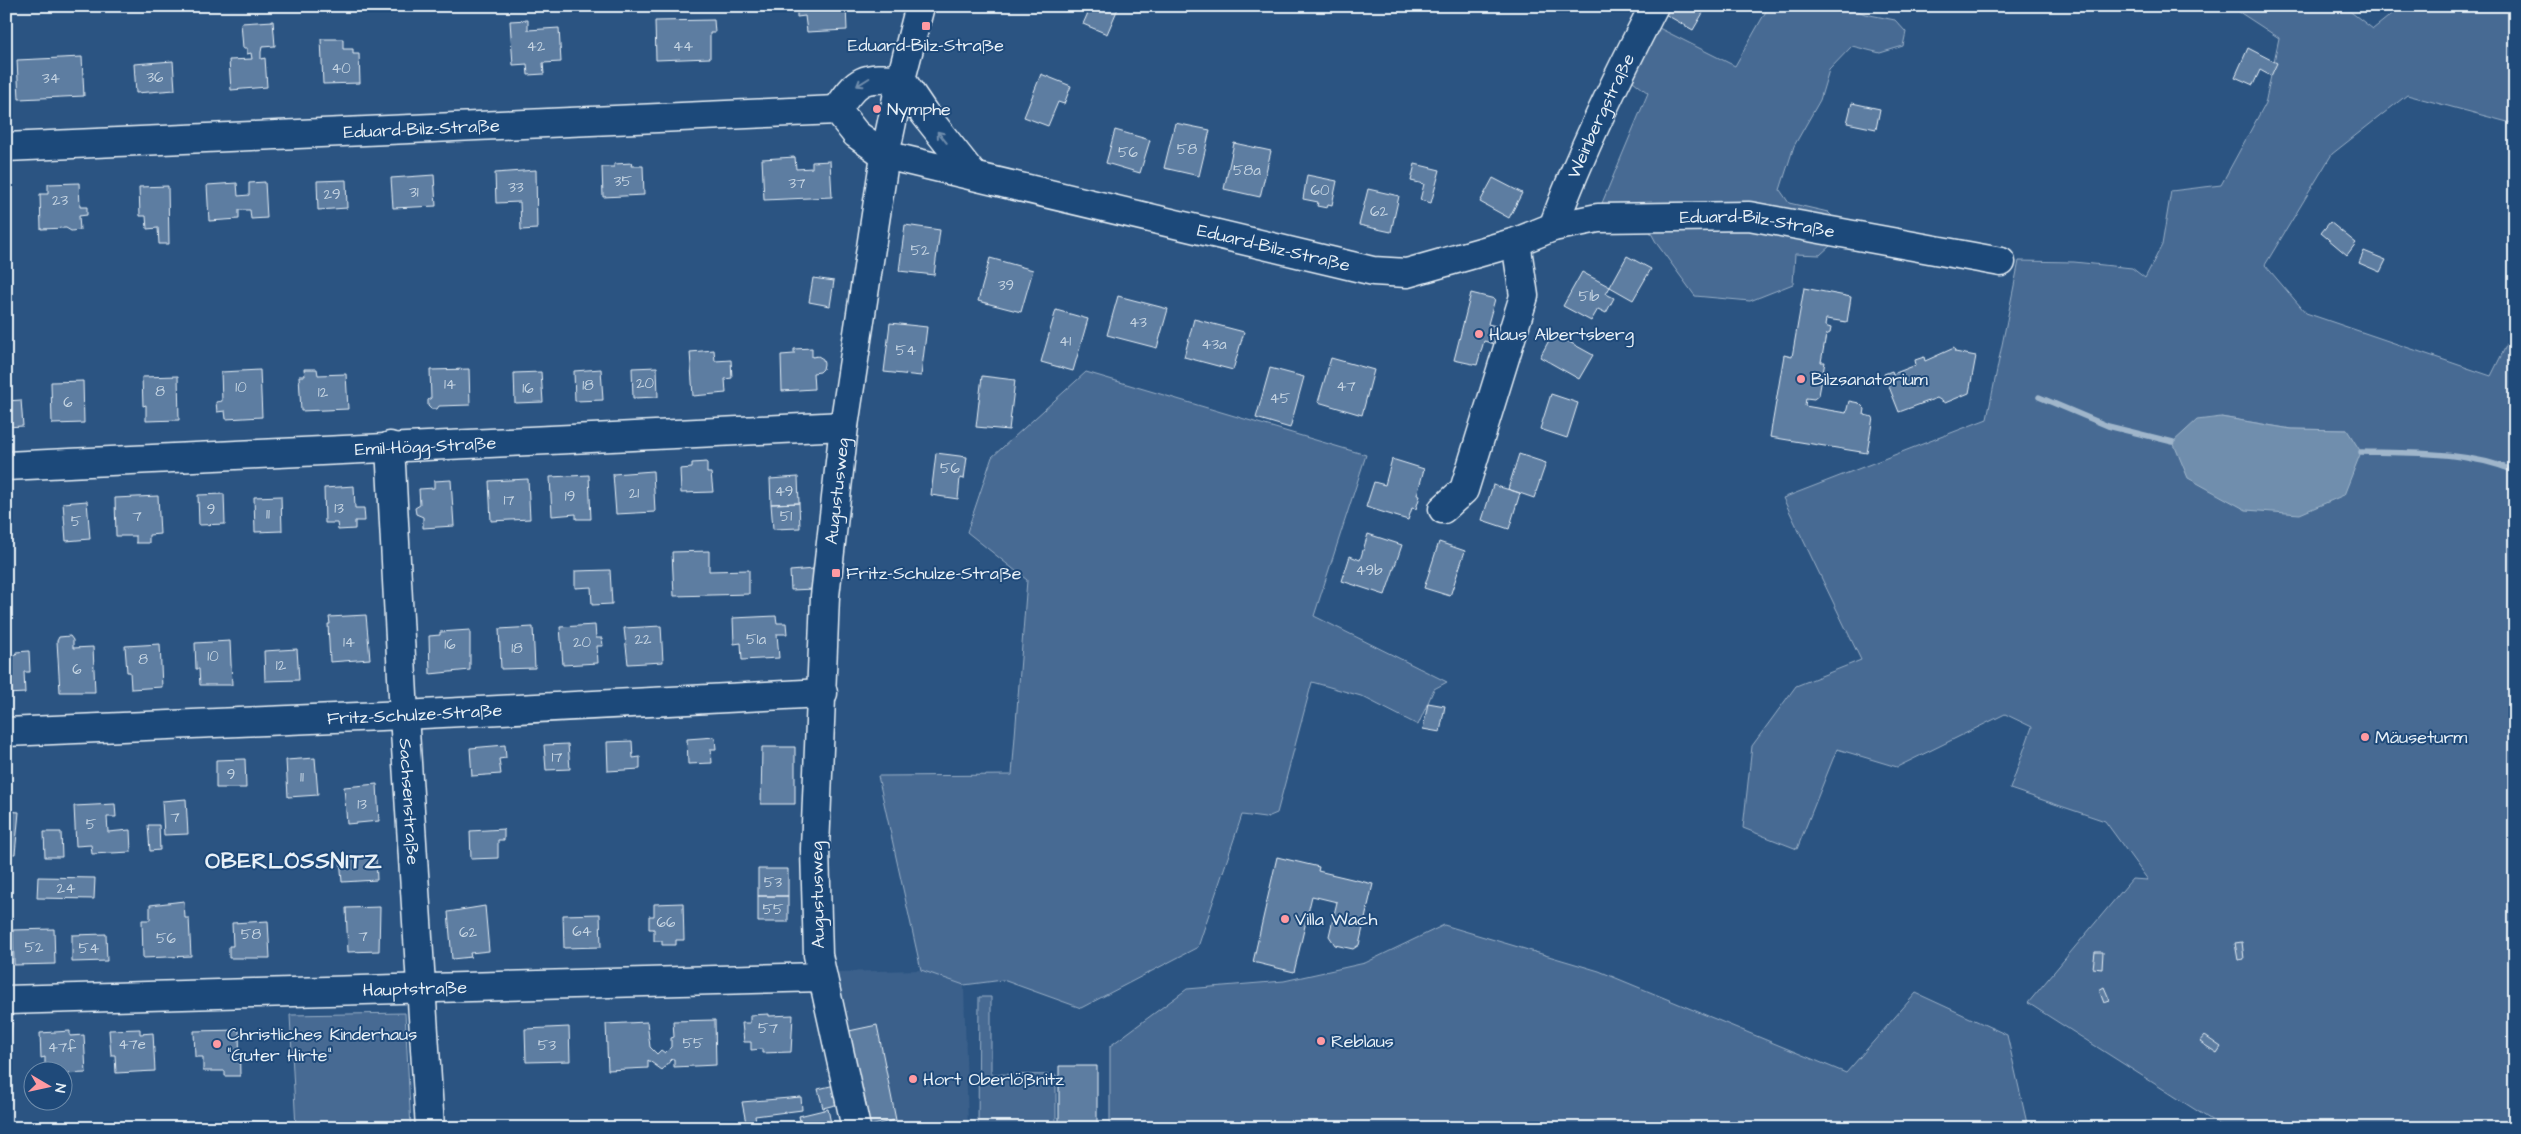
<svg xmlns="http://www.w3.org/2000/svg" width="2521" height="1134" font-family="'Architects Daughter',sans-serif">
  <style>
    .built { fill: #3a608b }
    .green { fill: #476b93; stroke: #98aec6; fill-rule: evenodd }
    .water { fill: #708ead; stroke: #a0b6cb }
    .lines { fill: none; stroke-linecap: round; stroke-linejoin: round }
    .stream { stroke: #a0b6cb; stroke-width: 5.5 }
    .building { fill: #5d7da1; stroke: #e8f1f8 }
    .minor-casing { stroke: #e8f1f8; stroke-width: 31 }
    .minor { stroke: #1f4a7a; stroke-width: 28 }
    .oneway { stroke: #6f8dac }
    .poi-dot { fill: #ff9aa2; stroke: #1f4a7a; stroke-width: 2 }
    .labels { text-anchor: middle; stroke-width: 4; stroke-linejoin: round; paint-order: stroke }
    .number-label { font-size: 15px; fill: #c5d4e2 }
    .poi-label { font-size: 18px; fill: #e8f1f8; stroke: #1f4a7a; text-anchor: start }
    .street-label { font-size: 18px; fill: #e8f1f8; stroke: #1f4a7a }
    .district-label { font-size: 22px; font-weight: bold; letter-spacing: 1px; fill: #e8f1f8; stroke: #1f4a7a }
  </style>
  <rect width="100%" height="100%" fill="#2b5482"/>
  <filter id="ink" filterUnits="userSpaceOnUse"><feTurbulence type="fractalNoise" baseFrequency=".02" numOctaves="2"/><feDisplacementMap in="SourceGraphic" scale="10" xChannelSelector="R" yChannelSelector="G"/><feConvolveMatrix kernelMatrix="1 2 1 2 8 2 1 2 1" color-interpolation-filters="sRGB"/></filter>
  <g filter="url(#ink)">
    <path class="built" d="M921,970L964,985L968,1128H869L835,972Z"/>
    <path class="green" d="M1769,6H1847L1865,14L1895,20L1906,32L1903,46L1880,53L1852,46L1829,70L1820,100L1794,146L1780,190L1789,203L1828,212L1837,221L1831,245L1820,255L1795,254L1793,284L1750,301L1695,296L1657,244L1640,213L1602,203L1648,93L1633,81L1657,27L1735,66Z
      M2230,6H2343L2373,29L2402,6H2515V124L2407,95L2332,154L2265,265L2306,313L2491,376L2515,328V1128H2224L2028,1003L2132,879L2148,880L2105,821L2010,789L2032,727L2005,714L1897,767L1837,749L1797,849L1743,828L1752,746L1796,686L1861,660L1783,498L1987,419L2019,261L2074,262L2132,268L2145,278L2162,245L2171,191L2221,185L2265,104L2279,38ZM2221,417L2291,429L2347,430L2246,510Z
      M1086,372L1366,455L1314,616L1447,682L1434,689L1418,725L1361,696L1312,682L1277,813L1265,818L1242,815L1198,947L1081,1008L1003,980L964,985L921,970L878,776L1012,775L1027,580L967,532L992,457Z
      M1444,925L1599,971L1846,1073L1916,993L2007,1035L2028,1128H1110V1046L1187,989L1284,981L1365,963Z
      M979,997H991V1074L1056,1075V1128H978Z
      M405,1013L411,1128H296L290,1015Z"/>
    <path class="water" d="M2221,417L2291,429L2347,430L2361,452L2344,495L2300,514L2246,510L2188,478L2173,442L2197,420Z"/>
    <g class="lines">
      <path class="stream" d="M2039,397L2108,426L2173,442
        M2361,452C2412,453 2466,451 2515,471"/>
    </g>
    <path class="building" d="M797,6H846L847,30L807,32L805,16L797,17Z
      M1091,6H1119L1107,34L1083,24Z
      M1667,6H1707L1693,30L1663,13Z
      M528,20V30L559,28L561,62L543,63L544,74L528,75L527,64L513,65L510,21Z
      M714,20L715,33H710V58L656,60L655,21Z
      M273,21L275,46L262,47L261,52V59L265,58L267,87L231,90L229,60L252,59L251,53L247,54V48H243L241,23Z
      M321,39H343V49H353V54H359L360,83L323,84Z
      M2248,48L2277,63L2271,76L2260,70L2253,85L2235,77Z
      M82,57L84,96L19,99L17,60Z
      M173,61L175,90L136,93L134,64Z
      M1041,74L1071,86L1064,104L1058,102L1048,126L1024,117Z
      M1852,103L1880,109L1876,129L1847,123Z
      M1175,123L1210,130L1199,176L1164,168Z
      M1115,130L1150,140L1140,173L1106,163Z
      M1234,143L1271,151L1260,197L1224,189Z
      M795,157L796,169L812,168V162L830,161L832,197L764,200L762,159Z
      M632,163L631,166H643L644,195L603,197L602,167H614V164Z
      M1415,164L1440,170L1431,203L1420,200L1424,184L1411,181Z
      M536,170L537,229L521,230L520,202L496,203L495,173Z
      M434,175L436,206L393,208L391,178Z
      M1307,175L1337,181L1332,205L1328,204L1327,208L1317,206L1318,202L1303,199Z
      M1493,178L1522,193L1509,218L1480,202Z
      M346,180L347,208L318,210L317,181Z
      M265,182L267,218L251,219L250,210H239V219L209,221L207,185L237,183L238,196L249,195V183Z
      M79,183L80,207H87V215L79,216L80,230L71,231L66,228L41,229L40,194H48V184Z
      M168,186L169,244H159L158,228L147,229L146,216H140L139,187Z
      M1368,189L1399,196L1391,232L1359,225Z
      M2330,222L2356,243L2347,255L2321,233Z
      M905,225L940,230L934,275L899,271Z
      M2364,251L2386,260L2380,272L2359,263Z
      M1627,256L1651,269L1633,300L1610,287Z
      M990,258L1033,270L1021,312L978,301Z
      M1582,272L1610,287L1606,294L1614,298L1606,313L1598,309L1591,321L1563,306Z
      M813,278L834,281L830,306L809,302Z
      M1804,288L1851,297L1847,322L1826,319L1825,326L1831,328L1830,333L1826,335L1821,362H1825L1819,395L1814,399L1806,398L1805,406L1846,413L1849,401L1859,403L1865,409L1864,415L1873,417L1867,453L1770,437L1784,355L1792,357Z
      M1471,293L1495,299L1488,324L1500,327L1495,344L1484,341L1477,365L1454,360Z
      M1118,296L1168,309L1157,348L1107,335Z
      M1056,310L1088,319L1073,371L1041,362Z
      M1194,319L1244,332L1233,370L1184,357Z
      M890,323L927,327L921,376L884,372Z
      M1553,333L1593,355L1579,379L1540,357Z
      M812,348V357L818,356L823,359L824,364L823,369L820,372L813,373L814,389L782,391L781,355L794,354V349Z
      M1954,348L1955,352L1976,356L1969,393L1945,403L1937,398L1899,412L1884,374L1892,371L1893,374L1916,365L1915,360L1924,357L1925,361Z
      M714,350L715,361L731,360L732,378L725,379L726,393L693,396L690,352Z
      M1331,358L1374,370L1362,415L1318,402Z
      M657,367L658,397L633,398L632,368Z
      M1270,368L1304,377L1290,428L1256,418Z
      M304,369H317L318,375L346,374L348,409L301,411L299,376H305Z
      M469,369L470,405L439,406L437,409H431L428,406V400L431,398L430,370Z
      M601,369L603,400L575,401L574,371Z
      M260,370L262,417L226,419L225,411L217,412L216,402L222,401L221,372Z
      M541,372L543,402L515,403L514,373Z
      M178,376L179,420L146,421V405L143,406L142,377Z
      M982,376L1015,380L1009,430L976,427Z
      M83,381L84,423L52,424L51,382Z
      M1551,394L1578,403L1567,438L1540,429Z
      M21,400L23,426L6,427V401Z
      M936,453L967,457L964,479L960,478L958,499L931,495Z
      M1519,454L1546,463L1534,498L1508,489Z
      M1392,459L1424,469L1417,495L1420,496L1416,509L1412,508L1408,520L1366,507L1374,482L1385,485Z
      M707,462V473H711L713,492L681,493L680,469L692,468V463Z
      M653,471L655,512L616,514L613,474Z
      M589,475L591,519H576V514L552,516L550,477Z
      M798,477L799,503L771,504L770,479Z
      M528,479L530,519L491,521L489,481Z
      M451,480L454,526L423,528V517L416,514L415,508L420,505L419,489L434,488V481Z
      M1493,485L1520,493L1509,529L1482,520Z
      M354,486L355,508H364L365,521H355V529L338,530L337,523H325L324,488Z
      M224,494L225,524L199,525L198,495Z
      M158,496L160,534L149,535V543H136V536H116L115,498Z
      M281,496L282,531L255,532L254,497Z
      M87,501L90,539L66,541L63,503Z
      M799,503L800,528L773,529L771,504Z
      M1368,534L1402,545L1385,595L1342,581L1350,556L1360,560Z
      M1439,542L1465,551L1450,596L1424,588Z
      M709,551V571L749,570V594L674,596L672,552Z
      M813,569L815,589L791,590L790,571Z
      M610,570L612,604L592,605L591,587L575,588V571Z
      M366,615L370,659L330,662L328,624H330L329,617Z
      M776,616L777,623H786L787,634H777L779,658L742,660L741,643L734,644L733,618Z
      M595,625L596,638H602L603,646H597L598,663L563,665L560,627Z
      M661,626L663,662L628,664L624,628Z
      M533,627L535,668L501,669L499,629Z
      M470,630V670L430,674L429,636L440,635V632Z
      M70,636L73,640V648L93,647L95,692H60L57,641L59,637Z
      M230,641L232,685H200L199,669H196L195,643Z
      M160,644L162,687L131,689L130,672H127L125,646Z
      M297,649L299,680L265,681L264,651Z
      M29,651L30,672H24L25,693L6,694V656L17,655L16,652Z
      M1428,703L1445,706L1440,732L1423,729Z
      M715,737L716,749H711L712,763L688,764L687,739Z
      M632,741L633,758L640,757V769L608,771L607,742Z
      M568,744L570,769L546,770L544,745Z
      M505,745L506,758L499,759L501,774L472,776L470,748Z
      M762,747H795V804H761Z
      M315,758L318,795L288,797L286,760Z
      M245,759L246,788H216V760Z
      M377,784L379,821L347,824L344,787Z
      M186,799L188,834L164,835L162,801Z
      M115,804L116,817H107L108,832L130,830L131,852L92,854L91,845L76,846L74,806Z
      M6,811L19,812L15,854H6Z
      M148,825H159L160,850L150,851Z
      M504,829V840H498V858L471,859L470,831Z
      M44,832H61L62,857H45Z
      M376,856L377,880L342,882L340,858Z
      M1277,857L1319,867L1318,871L1373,884L1359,945L1353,949L1335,945L1329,936L1337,902L1312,896L1294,972L1253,962Z
      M758,869H788V896H758Z
      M38,877L95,878L94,899L37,898Z
      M758,896H788V922H758Z
      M184,901L185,918H189L191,956L143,958L142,920H150V905Z
      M683,903L684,940H676V945H662V941H654V929H649V916H654V904Z
      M485,906L489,951L470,953L471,957L452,959L448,912Z
      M380,907L379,951L348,952L346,908Z
      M600,914L601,947L564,948L563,915Z
      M268,921L270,958H229V946H233L232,923Z
      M54,929L55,964L14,965L13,930Z
      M106,934L107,961L72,962V935Z
      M2242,942L2244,959L2238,960L2235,943Z
      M2095,952H2103L2102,969L2093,968Z
      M2104,987L2110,1001L2104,1003L2099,990Z
      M6,1010L13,1011L6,1095Z
      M769,1014V1016L793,1015L791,1052L762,1053V1049L751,1050V1042H744L742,1023H750V1015Z
      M715,1020L716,1065L674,1067V1059H672L662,1070L648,1060V1068L608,1070L606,1024L647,1022L650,1047L657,1054L661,1050L665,1053L671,1047V1038L674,1037L673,1021Z
      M877,1025L896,1120L869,1126L849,1031Z
      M569,1027L570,1061L526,1062L525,1029Z
      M140,1029V1034L153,1033L155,1071L116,1073L115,1055H111L109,1030Z
      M239,1030L240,1076H225V1071H203V1057H195L194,1031Z
      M70,1031V1036L84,1035L86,1073L62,1074V1072H45V1057L41,1058L40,1033Z
      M2205,1036L2221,1047L2217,1053L2200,1042Z
      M1059,1066H1097V1128H1059Z
      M835,1085L839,1104L823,1108L818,1089Z
      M801,1097L802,1110L755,1116L757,1128H747L742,1102Z
      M828,1109L832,1128H794L793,1122L800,1121L799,1116Z
      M243,1121L278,1122V1128H243Z"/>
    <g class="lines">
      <g class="minor-casing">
        <g id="minor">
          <path d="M901,79L924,113L973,175"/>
          <path id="s1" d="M837,110L856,134L885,155L1373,271L1407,273L1516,242L1553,227L1598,218L1749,216L2001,262"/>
          <path d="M837,110C858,78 863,77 901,79"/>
          <path id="s2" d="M6,147L837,110"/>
          <path id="s3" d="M1553,227C1581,151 1617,78 1654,6"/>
          <path id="s4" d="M390,446L404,715L430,1128"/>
          <path id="s5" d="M6,466L844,426"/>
          <path d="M1443,509L1464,490L1524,296L1516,242"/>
          <path id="s6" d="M6,732L404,715L823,693"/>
          <path id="s7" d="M6,1000L822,977"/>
          <path id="s8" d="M856,1128L818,955L815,849L825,596L844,426L885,155L901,79L920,6"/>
        </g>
      </g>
      <use href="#minor" class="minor"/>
    </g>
    <defs><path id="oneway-shaft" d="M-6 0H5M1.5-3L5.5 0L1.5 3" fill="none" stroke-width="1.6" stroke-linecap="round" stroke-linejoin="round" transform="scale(1.25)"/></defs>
    <g class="oneway">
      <use href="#oneway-shaft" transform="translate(863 82) rotate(148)"/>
      <use href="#oneway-shaft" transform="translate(942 137) rotate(-129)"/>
    </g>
  </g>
  <g class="poi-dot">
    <rect x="921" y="21" width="10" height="10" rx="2.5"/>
    <circle cx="877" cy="109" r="5"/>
    <circle cx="1479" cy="334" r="5"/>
    <circle cx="1801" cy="379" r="5"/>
    <rect x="831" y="568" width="10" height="10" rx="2.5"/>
    <circle cx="2365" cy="737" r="5"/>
    <circle cx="1285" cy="919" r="5"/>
    <circle cx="1321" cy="1041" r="5"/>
    <circle cx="217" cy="1044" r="5"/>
    <circle cx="913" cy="1079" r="5"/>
  </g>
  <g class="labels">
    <g class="number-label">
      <text x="536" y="51">42</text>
      <text x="683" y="51">44</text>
      <text x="341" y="73">40</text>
      <text x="155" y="82">36</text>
      <text x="51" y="83">34</text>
      <text x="1187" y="154">58</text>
      <text x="1128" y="157">56</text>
      <text x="1247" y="175">58a</text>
      <text x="623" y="186">35</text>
      <text x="797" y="188">37</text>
      <text x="516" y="192">33</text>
      <text x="1320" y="195">60</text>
      <text x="414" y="197">31</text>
      <text x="332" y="199">29</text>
      <text x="60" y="205">23</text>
      <text x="1379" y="216">62</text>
      <text x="920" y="255">52</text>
      <text x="1006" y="290">39</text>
      <text x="1589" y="301">51b</text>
      <text x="1138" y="327">43</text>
      <text x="1065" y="346">41</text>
      <text x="1214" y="349">43a</text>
      <text x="906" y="355">54</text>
      <text x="645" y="388">20</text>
      <text x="450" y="389">14</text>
      <text x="588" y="390">18</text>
      <text x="1346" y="391">47</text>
      <text x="241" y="392">10</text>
      <text x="528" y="393">16</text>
      <text x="160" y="396">8</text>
      <text x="323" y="397">12</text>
      <text x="1280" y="403">45</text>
      <text x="68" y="407">6</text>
      <text x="950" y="473">56</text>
      <text x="784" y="496">49</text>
      <text x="634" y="498">21</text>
      <text x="570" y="501">19</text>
      <text x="509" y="505">17</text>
      <text x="339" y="513">13</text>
      <text x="211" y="514">9</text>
      <text x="268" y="519">11</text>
      <text x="137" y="521">7</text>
      <text x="786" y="521">51</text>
      <text x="76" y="526">5</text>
      <text x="1369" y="575">49b</text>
      <text x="643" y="644">22</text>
      <text x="756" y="644">51a</text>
      <text x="349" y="647">14</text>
      <text x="582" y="647">20</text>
      <text x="450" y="649">16</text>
      <text x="517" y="653">18</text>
      <text x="213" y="661">10</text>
      <text x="143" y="664">8</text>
      <text x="281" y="670">12</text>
      <text x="77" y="674">6</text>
      <text x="557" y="762">17</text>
      <text x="231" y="779">9</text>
      <text x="302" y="782">11</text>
      <text x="362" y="809">13</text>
      <text x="175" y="822">7</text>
      <text x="91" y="829">5</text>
      <text x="773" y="887">53</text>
      <text x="66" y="893">24</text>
      <text x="773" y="914">55</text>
      <text x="666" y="927">66</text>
      <text x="582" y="936">64</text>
      <text x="468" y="937">62</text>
      <text x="251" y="939">58</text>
      <text x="363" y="941">7</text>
      <text x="166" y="943">56</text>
      <text x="34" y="952">52</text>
      <text x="89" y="953">54</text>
      <text x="768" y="1033">57</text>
      <text x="693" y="1048">55</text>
      <text x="132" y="1049">47e</text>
      <text x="547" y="1050">53</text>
      <text x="62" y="1052">47f</text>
    </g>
    <g class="poi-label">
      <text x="926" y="51" text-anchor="middle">Eduard-Bilz-Straße</text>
      <text x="887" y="115">Nymphe</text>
      <text x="1489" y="340">Haus Albertsberg</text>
      <text x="1811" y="385">Bilzsanatorium</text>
      <text x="846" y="579">Fritz-Schulze-Straße</text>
      <text x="2375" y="743">Mäuseturm</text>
      <text x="1295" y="925">Villa Wach</text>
      <text x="227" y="1040">Christliches Kinderhaus<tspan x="227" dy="21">"Guter Hirte"</tspan></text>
      <text x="1331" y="1047">Reblaus</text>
      <text x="923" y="1085">Hort Oberlößnitz</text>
    </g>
    <g class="street-label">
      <text dy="6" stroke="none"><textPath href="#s3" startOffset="121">Weinbergstraße</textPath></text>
      <text dy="6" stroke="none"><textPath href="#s2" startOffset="416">Eduard-Bilz-Straße</textPath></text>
      <text dy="6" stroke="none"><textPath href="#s1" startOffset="961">Eduard-Bilz-Straße</textPath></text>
      <text dy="6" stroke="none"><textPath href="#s1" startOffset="466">Eduard-Bilz-Straße</textPath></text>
      <text dy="6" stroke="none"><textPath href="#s5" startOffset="420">Emil-Högg-Straße</textPath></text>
      <text dy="6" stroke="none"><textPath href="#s8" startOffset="642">Augustusweg</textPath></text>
      <text dy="6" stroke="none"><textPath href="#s6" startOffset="409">Fritz-Schulze-Straße</textPath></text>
      <text dy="6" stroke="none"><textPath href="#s4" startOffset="356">Sachsenstraße</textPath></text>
      <text transform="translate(817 895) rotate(-91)" y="6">Augustusweg</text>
      <text dy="6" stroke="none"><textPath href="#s7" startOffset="409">Hauptstraße</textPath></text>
    </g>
    <g class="district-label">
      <text x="294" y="868">OBERLÖSSNITZ</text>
    </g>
  </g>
  <rect width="2521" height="1134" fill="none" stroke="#1f4a7a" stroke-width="25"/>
  <rect x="12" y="12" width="2496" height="1109" fill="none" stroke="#e8f1f8" stroke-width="2" filter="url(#ink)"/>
  <g transform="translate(48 1086) rotate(99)"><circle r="24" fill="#1f4a7a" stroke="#6f8dac"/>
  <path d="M0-4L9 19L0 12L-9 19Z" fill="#ff9aa2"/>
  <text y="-8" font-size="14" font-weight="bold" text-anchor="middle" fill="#e8f1f8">N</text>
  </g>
</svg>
